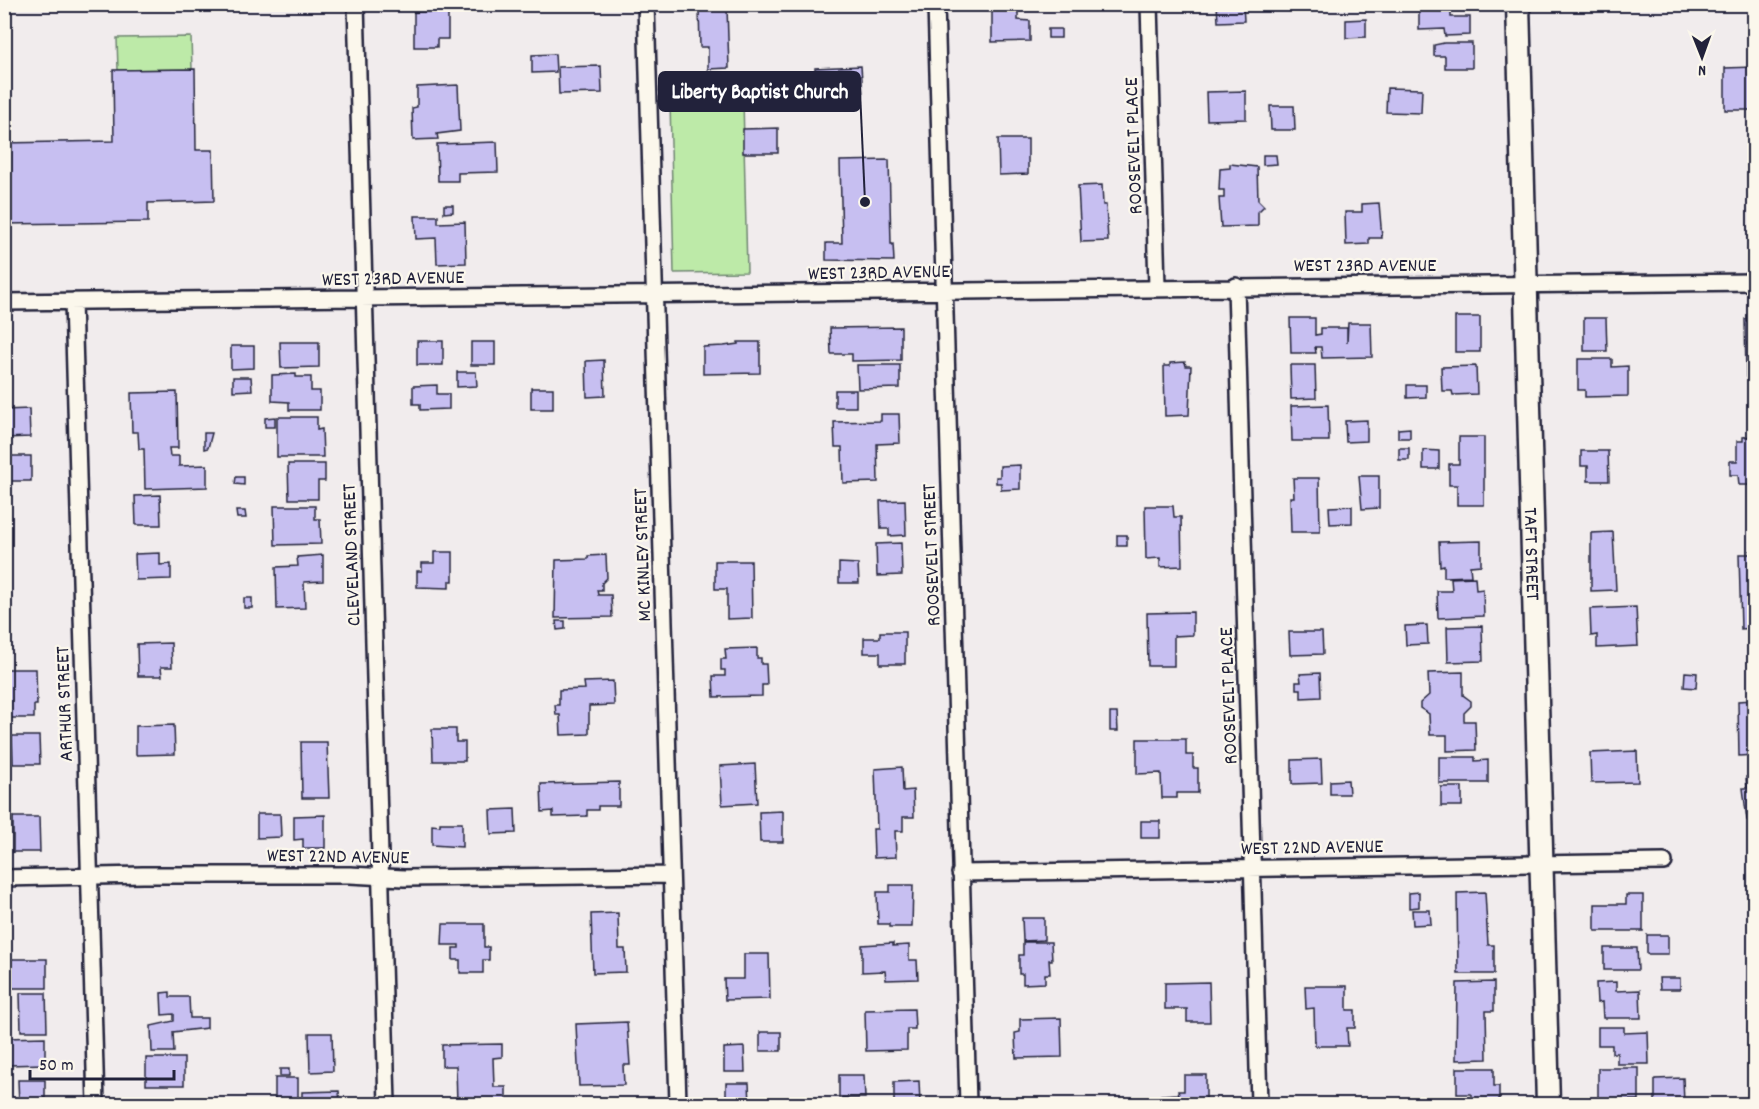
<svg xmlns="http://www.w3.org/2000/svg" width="1759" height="1109" font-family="Dekko,sans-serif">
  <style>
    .green { fill: #bdeaa8; stroke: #708672; stroke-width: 1.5 }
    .building { fill: #c7bff1; stroke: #22223b; stroke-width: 1.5 }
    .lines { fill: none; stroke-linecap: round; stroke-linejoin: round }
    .street-casing { stroke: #22223b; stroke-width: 20 }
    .secondary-casing { stroke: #22223b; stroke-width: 27 }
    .street { stroke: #fbf7ec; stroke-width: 15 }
    .secondary { stroke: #fbf7ec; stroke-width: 22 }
    .labels { text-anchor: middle; stroke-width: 4.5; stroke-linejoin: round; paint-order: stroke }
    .street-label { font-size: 20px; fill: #22223b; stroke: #fbf7ec }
    .leader { fill: none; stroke: #22223b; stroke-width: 2 }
    .callout-dot { fill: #22223b; stroke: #fbf7ec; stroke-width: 2 }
    .callout { fill: #22223b; stroke: #22223b; stroke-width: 2 }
    .callout-label { font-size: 21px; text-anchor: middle; font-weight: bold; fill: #fff }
  </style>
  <rect width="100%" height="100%" fill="#f1eced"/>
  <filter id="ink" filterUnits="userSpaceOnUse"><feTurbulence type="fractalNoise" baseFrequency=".0167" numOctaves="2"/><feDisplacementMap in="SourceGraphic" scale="12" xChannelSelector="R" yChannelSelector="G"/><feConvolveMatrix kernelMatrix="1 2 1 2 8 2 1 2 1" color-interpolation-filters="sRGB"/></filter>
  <g filter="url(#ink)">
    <path class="green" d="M191,37L192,69L118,70L117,38Z
      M743,99L747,272L674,273L670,101Z"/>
    <path class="building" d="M1217,4H1243L1244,21L1218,22Z
      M1419,4H1451V17H1470V35L1445,36L1444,29L1419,30Z
      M727,8L729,68L708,69V47H700L699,9Z
      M1018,8V20L1030,21V41L992,42V9Z
      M448,11V39H437V47H414V12Z
      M1366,19V37L1346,38V20Z
      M1048,29H1061V38H1048Z
      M1444,43H1472V68H1445V56H1434V45Z
      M555,54L556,72L532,73V55Z
      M601,66L602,93L559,94L558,67Z
      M861,66L863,95L816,97L815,68Z
      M1754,67V110H1725V68Z
      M195,69L196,150H213L214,201L148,203V222L4,224V143L114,141L113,70Z
      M458,85L460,131L437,134L438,139L413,140L412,108L417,107V87Z
      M1387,88L1422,89L1421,113L1386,112Z
      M1246,91V119L1207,120L1206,92Z
      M1270,106H1294L1295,130H1271Z
      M778,128V153H743V129Z
      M998,139H1028V174L999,175Z
      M497,142L498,172L458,173V181H438L437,144Z
      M1263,155H1276L1277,164L1263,165Z
      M889,160L891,244H893L894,261L826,260V243H842L840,161Z
      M1230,164L1257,167L1258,200L1264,206L1258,212V226L1221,227L1219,198H1224V190H1219L1220,169L1230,168Z
      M1102,185L1103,205H1106L1108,241L1081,242L1078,186Z
      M1379,203L1382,238H1369V244L1346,245L1345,212H1362V204Z
      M444,205H453V212L444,213Z
      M415,216H438V223L465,222L466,263L437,264L436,238L416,239Z
      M1455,317H1480V352H1455Z
      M1290,318H1315V335L1321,334V328H1347V343L1348,323H1371L1372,357L1322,358L1321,347H1315L1316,353H1291Z
      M1584,318H1606L1607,351H1584Z
      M1745,319H1754V377H1746Z
      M901,327V360L852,361V354H831L830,328Z
      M417,341H443V365H417Z
      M280,342H319V367L281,368Z
      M471,342H495V365H471Z
      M738,342H760V373L703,374V347L724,346L738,344Z
      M231,346H254V368L231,369Z
      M1578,359H1612V367L1628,366V396L1585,397V390H1578Z
      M604,360L605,396L587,397L586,361Z
      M1185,362L1186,366H1191L1189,415L1165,416L1164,366H1170V363Z
      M857,365H900V388L858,389Z
      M1290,365H1315L1316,398L1291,399Z
      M1476,366L1477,394L1453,395L1452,391H1442L1441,367Z
      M457,372H476L477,386L457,387Z
      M296,374V377H311V391H320V410H289V402L272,401V375Z
      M233,377H251L252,390L233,391Z
      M437,385V394H449V409L420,410V404H413V386Z
      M1407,385H1426V397L1407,398Z
      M531,388H553V409H531Z
      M835,390H856V407H835Z
      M177,392L178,448H169L170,456H179V466L207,465V487L145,489L144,449H139L138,432H132L131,393Z
      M1328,405L1329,441H1292L1291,406Z
      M29,409L30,437L4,438V410Z
      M881,414H899L900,443L877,444L878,482L843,483L842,447H835L834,422L881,421Z
      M275,417V427H265V418Z
      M277,417H317V430L322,429L323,457H277Z
      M1367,420V441L1346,442L1345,421Z
      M1410,428V438H1398V429Z
      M204,433H212L208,448L204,449Z
      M1754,436V485H1739L1738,475H1730V461H1737V441H1743V437Z
      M1459,437H1484V505H1457V485H1449V464H1459Z
      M1399,448H1409V460H1399Z
      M1423,450L1439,451V469H1423Z
      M1581,451H1608L1609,481H1588V466H1581Z
      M8,456H31V481H8Z
      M288,464H325V481H318V499H289Z
      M1020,465V489L1001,490V483H996V477H1000V466Z
      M1359,476H1379V508L1362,509Z
      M236,477H244V485L235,484Z
      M1293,478H1319L1320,532H1291L1290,497H1294Z
      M160,495L161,525H136L135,496Z
      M905,500L906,535L889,536V529H881L880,501Z
      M274,506H315V519H320L321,544L275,545Z
      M1145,506H1173L1174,517H1181L1182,566L1160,567V558L1146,559Z
      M1352,506V523L1330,524L1329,507Z
      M236,511H245L246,518H237Z
      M1613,532L1616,590L1591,591V533Z
      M1117,535H1127V546H1117Z
      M1481,541V565L1470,566L1471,576L1444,577V565L1440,566L1439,542Z
      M901,543L902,575L877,576L876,544Z
      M1750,551H1754V628L1741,629L1739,554H1750Z
      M434,552H453V581H449V588L417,587V571H422V563H434Z
      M160,553V565L171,564V579L136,580L135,554Z
      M323,555V581L304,582L305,608L277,609L276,567L298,566L297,557Z
      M606,555L607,578L602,583V590H597L598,595H611L612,617L555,618L556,560L588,559V556Z
      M715,561H751L752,618L727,619V589H715Z
      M839,563L858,564L859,583H839Z
      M1475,577L1476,590L1483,589L1484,616L1438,618L1437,591H1452L1451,578Z
      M244,598H252V608H244Z
      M1636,607L1638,646L1597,648V635L1591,636L1590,609Z
      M1193,612V635L1174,636V666H1148L1147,613Z
      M556,621H565V629L557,630Z
      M1427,625L1428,644L1406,645L1405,626Z
      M1482,626L1483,661L1448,662L1447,627Z
      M880,632H905V664H880V653H864V638H880Z
      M1289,632H1322L1323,654L1290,655Z
      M171,643L172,667H161L162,676H138L137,644Z
      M757,648V658H761V664H766L767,685H762V696L714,697L713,676H725V670H721V659H726L725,649Z
      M7,669H36L37,705H34V718H8Z
      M1463,672V695L1471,701V706L1464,713V721H1475L1476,750L1447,751V735H1430L1429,714L1420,708V703L1429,695L1428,673Z
      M1685,672L1697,673L1696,688L1684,687Z
      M1320,673L1321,697L1301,698V689H1296V682H1301L1300,674Z
      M613,681L614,705L589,706V734L561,735L560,715H556L555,705H559V690L585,689L584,682Z
      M1754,700V755L1739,756L1738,701Z
      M1110,713H1117L1118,731H1110Z
      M174,725L175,754L136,755V726Z
      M432,729H456V742H465V761H433Z
      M12,736H39L40,764H13Z
      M1137,739H1186V755H1193V768H1198V793H1177V798H1162L1161,773L1137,774Z
      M301,742H327L329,798H302Z
      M1637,751L1638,782L1591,783L1590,753Z
      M1439,757H1475V761L1488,760V783H1439Z
      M1321,759L1322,783L1292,784V760Z
      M755,764L757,803L722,805L720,766Z
      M902,767L903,791L913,790L914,817H903V831H895L896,857L874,858L873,829H877L875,769Z
      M1746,777H1754V820H1747L1743,788H1747Z
      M1348,780L1349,794H1330V781Z
      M619,782V806H598V810H587V816L553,817V811L542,812L541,784Z
      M1441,787H1462V806H1441Z
      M515,809L516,833L491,834L490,810Z
      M783,811V842H760L759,812Z
      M257,814H280L281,837L257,838Z
      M325,815V848H303V839L294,840V816Z
      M13,817H39L40,852H13Z
      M1141,821H1160V838H1141Z
      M440,823H462V847L432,845V825L440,826Z
      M890,885H913L912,927H889V924H878L877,892H890Z
      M1419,892V907L1409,908V893Z
      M1485,892L1488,945H1494V974H1458L1457,893Z
      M1626,895H1643V931H1595V904H1626Z
      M1412,910H1430L1431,924L1413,925Z
      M618,913L619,949H625L626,972L593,973L591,914Z
      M1022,918H1044V940L1023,941Z
      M443,924H484V947H489V960H483V973H460V960H453V948H459V945H442Z
      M1647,935H1668V954H1647Z
      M1023,942H1051L1052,960H1049L1050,974H1045V983L1023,984V974H1019V955H1023Z
      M893,943V946L909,945V960H917L918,979L886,980L885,971L862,972V945Z
      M1604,948H1637L1638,970H1604Z
      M744,954H769L770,999L725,1000L724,979H744Z
      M10,959H47V988H10Z
      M1659,978H1680V989H1660Z
      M1209,982L1210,1022H1187V1009H1165V983Z
      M1494,982V1011H1486L1487,1059L1456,1060L1457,983Z
      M1616,982V991L1640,990L1641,1018H1603L1602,1002L1597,1003L1596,983Z
      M1305,986H1347V1010H1355V1028H1347L1348,1046H1315L1314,1008L1306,1009Z
      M170,992V997H189L190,1018H207V1028L173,1032L174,1052H152L151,1026L174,1021V1014L162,1015L161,993Z
      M20,993H46L47,1031H21Z
      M914,1009L915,1029H907V1050L866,1051L865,1010Z
      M1061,1018L1062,1057L1016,1058L1015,1033L1020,1032V1019Z
      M627,1022L630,1065H623L624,1085L579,1086L576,1024Z
      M1598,1027H1624V1033L1648,1032L1649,1064H1617V1053H1612V1045H1598Z
      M760,1032H781V1051H760Z
      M309,1033H332L333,1071L310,1072Z
      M45,1037V1064L8,1065L7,1038Z
      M502,1044V1057L493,1058L494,1087H506V1104H457L456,1066H442V1045Z
      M744,1047L745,1072H724V1048Z
      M146,1058H184V1085H146Z
      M1457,1068H1494V1086H1499V1104H1471V1094H1457Z
      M1598,1068H1639V1100H1598Z
      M280,1069H289V1076H280Z
      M839,1075H864L865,1098H839Z
      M1184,1075H1206V1104H1162L1161,1095L1179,1094L1178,1091H1184Z
      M275,1078H298V1101L275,1102Z
      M1683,1078L1684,1104H1655V1079Z
      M18,1080H45V1104H19Z
      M919,1081L920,1104H894V1082Z
      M726,1083H749L750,1104H726Z
      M339,1091L340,1104H302V1092Z
      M770,1097L790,1098V1104H770Z"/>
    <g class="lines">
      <g class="street-casing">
        <path id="street" d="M356,4L387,1104
          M646,4L678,1104
          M936,4L968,1104
          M1149,4L1157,287
          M1236,286L1259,1104
          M73,301L96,1104
          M4,302L1754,282
          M960,873L1664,862
          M4,878L143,875H350L404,878L671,875"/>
      </g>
      <g class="secondary-casing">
        <g id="secondary">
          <path id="s1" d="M1518,4L1548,1104"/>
        </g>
      </g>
      <use href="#street" class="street"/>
      <use href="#secondary" class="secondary"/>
    </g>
  </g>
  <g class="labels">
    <g class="street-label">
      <text transform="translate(1132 146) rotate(-92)" y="7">ROOSEVELT PLACE</text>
      <text x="1365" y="271">WEST 23RD AVENUE</text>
      <text transform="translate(879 271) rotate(-1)" y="7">WEST 23RD AVENUE</text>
      <text transform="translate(393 277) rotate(-1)" y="7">WEST 23RD AVENUE</text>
      <text dy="7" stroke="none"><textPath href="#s1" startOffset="550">TAFT STREET</textPath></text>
      <text transform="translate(350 555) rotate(-92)" y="7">CLEVELAND STREET</text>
      <text transform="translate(641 555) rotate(-92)" y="7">MC KINLEY STREET</text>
      <text transform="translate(930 555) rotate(-92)" y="7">ROOSEVELT STREET</text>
      <text transform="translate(1227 696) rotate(-92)" y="7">ROOSEVELT PLACE</text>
      <text transform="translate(63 704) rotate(-92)" y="7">ARTHUR STREET</text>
      <text transform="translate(1312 846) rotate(-1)" y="7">WEST 22ND AVENUE</text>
      <text transform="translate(338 855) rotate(1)" y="7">WEST 22ND AVENUE</text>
    </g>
  </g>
  <path class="leader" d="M865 202L860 91"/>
  <circle class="callout-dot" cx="865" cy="202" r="6"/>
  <rect class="callout" x="659" y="72" width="201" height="39" rx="6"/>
  <g class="callout-label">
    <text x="760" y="98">Liberty Baptist Church</text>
  </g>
  <rect width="1759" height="1109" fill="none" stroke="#fbf7ec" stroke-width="24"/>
  <rect x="12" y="12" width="1735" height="1085" fill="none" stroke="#22223b" stroke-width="2" filter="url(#ink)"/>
  <g transform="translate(1702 57) rotate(179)" stroke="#fbf7ec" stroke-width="4.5" paint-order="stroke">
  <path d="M0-4.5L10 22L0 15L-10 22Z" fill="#22223b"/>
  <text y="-9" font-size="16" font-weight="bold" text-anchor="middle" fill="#22223b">N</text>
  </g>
  <path d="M30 1070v9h144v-9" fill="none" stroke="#22223b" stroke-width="3"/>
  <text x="39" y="1070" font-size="18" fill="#22223b" stroke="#fbf7ec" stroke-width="4.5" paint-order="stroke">50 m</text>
</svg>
